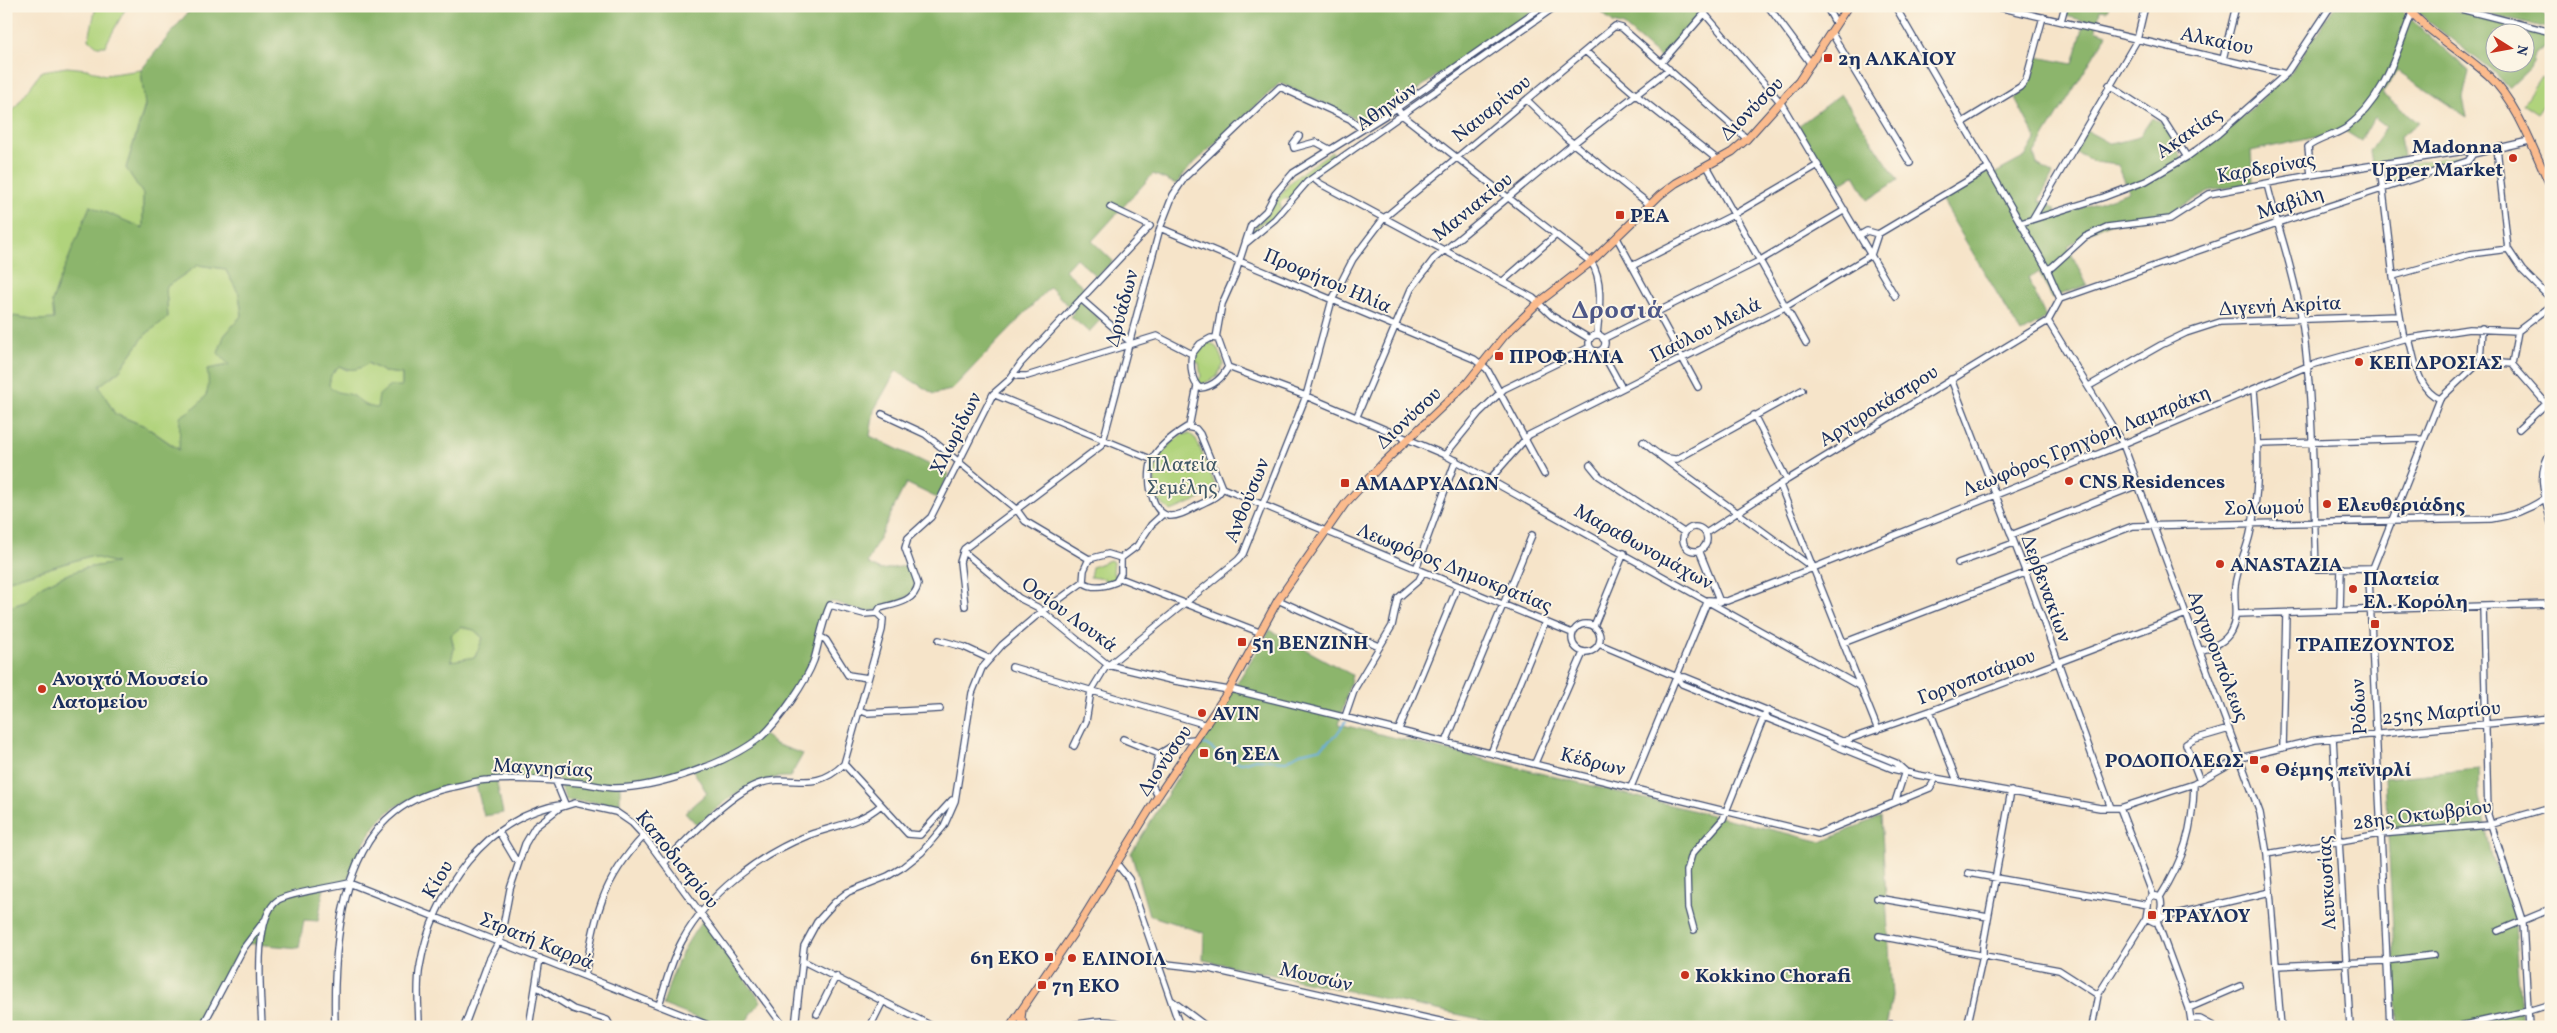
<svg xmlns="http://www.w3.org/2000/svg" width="2557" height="1033" font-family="Vollkorn,serif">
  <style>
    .green { fill: #b0d37c; stroke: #66816d }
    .forest { fill: #8cb56c; stroke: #547265; fill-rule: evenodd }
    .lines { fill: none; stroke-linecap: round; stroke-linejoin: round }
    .stream { stroke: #67aede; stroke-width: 2 }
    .minor-casing { stroke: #3c4a6e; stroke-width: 8 }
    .major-casing { stroke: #3c4a6e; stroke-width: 9 }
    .minor { stroke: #fff; stroke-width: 5.5 }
    .major { stroke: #fbbb8d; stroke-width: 7 }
    .poi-dot { fill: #c8321e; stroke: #fcf5e5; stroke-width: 2 }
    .labels { text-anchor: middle; stroke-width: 4; stroke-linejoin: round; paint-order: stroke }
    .street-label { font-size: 20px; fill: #1b2f5e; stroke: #fcf5e5 }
    .poi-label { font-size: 20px; font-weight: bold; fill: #1b2f5e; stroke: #fcf5e5; text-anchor: start }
    .park-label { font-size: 20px; fill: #405866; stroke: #fcf5e5 }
    .district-label { font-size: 25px; font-weight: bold; letter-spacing: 1px; fill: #4e5888; stroke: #fcf5e5 }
  </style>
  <rect width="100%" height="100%" fill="#fcf5e5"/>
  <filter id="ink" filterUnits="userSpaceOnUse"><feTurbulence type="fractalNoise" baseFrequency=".02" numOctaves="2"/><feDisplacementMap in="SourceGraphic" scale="10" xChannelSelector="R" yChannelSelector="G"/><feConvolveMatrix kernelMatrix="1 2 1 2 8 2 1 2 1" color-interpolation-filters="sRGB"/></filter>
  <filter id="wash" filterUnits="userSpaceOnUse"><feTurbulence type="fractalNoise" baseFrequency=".0096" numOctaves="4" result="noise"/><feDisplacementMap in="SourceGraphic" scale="20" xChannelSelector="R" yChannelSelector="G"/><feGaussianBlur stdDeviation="1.12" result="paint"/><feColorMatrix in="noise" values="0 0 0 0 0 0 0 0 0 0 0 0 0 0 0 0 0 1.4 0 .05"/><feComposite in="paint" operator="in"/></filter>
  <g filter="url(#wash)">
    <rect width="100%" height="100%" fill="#f6e4c9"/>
    <path class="green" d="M96,6H127L105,46H97L89,39Z
      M67,67L87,69L105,75L141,70L145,105L126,168L143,194V229L90,206L57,287L52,302L55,319L39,320L13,316L6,328V120L42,71Z
      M2541,77L2551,84V96L2538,114L2523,104Z
      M1332,152L1336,159L1324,167L1321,165L1312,171L1313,175L1288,199L1286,197L1280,203L1281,209L1269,222L1264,221L1257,227V232L1250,236C1254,224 1264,220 1271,209C1290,179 1302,171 1332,152Z
      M2467,154L2468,157L2385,184L2383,168Z
      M198,265L225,269L239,294L242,315L224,336L230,365L210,386L203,403L180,417V450L145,426L115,414L99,386L119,371L145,335L168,317L166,287Z
      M1210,342L1217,348L1224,364L1216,377L1201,385L1198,380L1201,377L1199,363L1194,361C1194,352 1201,345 1210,342Z
      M367,363L384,372L402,374V386L377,409L363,405L354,396L335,392L329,385L331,375L339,366L347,370Z
      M1184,434H1190L1196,439L1216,487L1207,496L1171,511L1158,501C1149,471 1157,450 1184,434Z
      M90,556L117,563L85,568L63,576L40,587L25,602L6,608V581Z
      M1110,560L1114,562L1113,574L1117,576L1116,579L1104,582L1105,579L1090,577L1092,567Z
      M461,627L474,630L483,638L475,657L450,662L454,649L451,634Z"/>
    <path class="forest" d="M193,6H1541L1452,69L1439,74L1401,102L1365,123L1280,83L1190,167L1176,184L1153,174L1092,241L1113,261L1097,277L1076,258L1065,270L1087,290L1078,299L1100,320L1089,332L1070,316L1074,312L1050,287L951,390L934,394L896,371L874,410L870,436L949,474L937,498L906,483L867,563L880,570L912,565L915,589C907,601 876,614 861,611C850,609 841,602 830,602L827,606L811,661L802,681L794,688L777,714L762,733L775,744L803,754L790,777C751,776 725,802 697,825L685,812L707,793L691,767L671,772L667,777L620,784V810L599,802L566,801L558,778L496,779L503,813L484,816L475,781C452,788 428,793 405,802C373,815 358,854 346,884L324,887L318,921L304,920L299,948L244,943L199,1027H6V608L25,602L40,587L63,576L85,568L116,563L90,556L6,581V328L13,316L39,320L54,319L52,302L57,287L90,206L143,228V194L126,168L145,106L141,70ZM198,265L225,269L239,294L242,315L224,336L218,353L229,365L207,369C212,398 203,402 180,417L179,450L145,426L115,414L99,386L119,371L145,335L168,317L166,287ZM368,363L384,372L402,374V386H390L379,395L377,408C364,406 365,404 355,397C345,390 339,397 329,385L331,375L339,366C350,371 358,371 368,363ZM461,627L474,630L483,638L475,657L451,661L454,649L451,635Z
      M1595,6H1707L1661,58L1624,26L1613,23Z
      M2068,6H2109L2107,11L2100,10L2096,30L2107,34L2034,154L2037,164L2053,174L2039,200L2055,208L2057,216L2129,192L2118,165L2095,162L2075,152L2087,131L2111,144L2139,137L2152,118L2170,128L2180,156L2185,161L2220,137L2291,72L2335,6H2399L2405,14L2469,71L2463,98L2467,117L2398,71L2382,94L2419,123L2400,136L2403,157L2372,163L2370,151L2386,127L2374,118L2361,141L2345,131L2251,151L2253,183L2209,191L2164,216L2108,224L2086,234L2068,247L2087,285L2052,298L2039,272L2028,278L2046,318L2021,333L1941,200L1989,171L1992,175L2025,157L2036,138L2015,98C2030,87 2033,76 2037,57L2073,64L2085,21L2066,16Z
      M2412,6H2436L2551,34L2549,44L2534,55L2530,68L2509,88L2494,72L2428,21ZM2494,32H2524V62H2494Z
      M2459,6H2532L2551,20V29Z
      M1841,94L1898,180L1868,200L1854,175L1835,187L1798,126Z
      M1270,630L1352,675L1339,724L1822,842L1881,816L1892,996L1886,1027H1517L1203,960L1204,933L1149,915L1131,853Z
      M2478,769L2479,797L2492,857L2513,913L2522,1027H2398L2385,778Z
      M702,921L761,1001L742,1027H720L663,1005C673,970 681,950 702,921Z"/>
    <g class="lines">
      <path class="stream" d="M1200,743L1207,745L1227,760L1242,763L1255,759L1286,761L1300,753L1321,748L1336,735L1346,721"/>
    </g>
  </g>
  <g filter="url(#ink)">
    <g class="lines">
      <g class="minor-casing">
        <path id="minor" d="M1768,6L1811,64
          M1826,6L1836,24
          M1895,6L2047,269L2052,267L2085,237L2107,227L2170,219L2209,194L2311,175L2465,151L2473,154
          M1994,6L2286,74
          M2449,6L2551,32
          M1705,14L1781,103L1895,296
          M2061,21L2065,6
          M1831,32L1910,163
          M1585,51L1636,95L1718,160
          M2223,59L2236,6
          M1662,62L1711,6
          M2109,85L2164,121L2187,157
          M1527,100L1565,137L1649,204
          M1397,108L1543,6
          M1963,122L2020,87L2026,80L2043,17
          M1299,136L1293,144L1294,148L1316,142L1329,149
          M2497,148L2508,249L2522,270L2551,299
          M1707,166L1806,343
          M2380,166L2393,276L2404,339
          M2311,175L2308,147C2317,139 2334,136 2346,128C2385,99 2395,56 2412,13
          M1313,178L1319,183L1533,298L1552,316L1590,339
          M2267,184C2278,229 2295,274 2302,321C2314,403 2313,486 2316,569L2371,568
          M2033,218L2137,40L2145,6
          M2021,223L2104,197L2146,181L2187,157L2218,134L2286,74L2331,6
          M1160,228L1474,359L1487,369L1544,474
          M1860,235L1867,231L1878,234
          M1617,238L1698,387
          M1245,244L1275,219L1307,182L1556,6
          M1632,266L1733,215L1818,165
          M2047,269L2060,299
          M2393,276L2470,254L2508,249
          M1503,281L1556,235
          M1081,299L1129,341
          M2060,299L2277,223L2468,161L2473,154L2529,141
          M2048,321L2123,444L2260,813L2267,854L2281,1027
          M1589 343a8 8 0 1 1 16 0a8 8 0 1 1-16 0Z
          M1211,338L1218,339L1228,367C1223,377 1213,387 1200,388C1191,382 1190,364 1192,354L1200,344Z
          M1216,338L1222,304L1235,275L1251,225L1266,211L1275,194L1293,173L1397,108L1402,115L1591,262C1604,279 1599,314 1597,335
          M1603,339L1759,261L1845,210
          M2409,339C2415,359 2417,390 2440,399
          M1601,350L1622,388
          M2480,361L2512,364L2551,409
          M2480,361L2482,328
          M2512,364L2518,331
          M1228,367L1306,396L1445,455L1861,687
          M1015,373L1018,376H1027L1157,336L1192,354
          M1951,379L2024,568L2111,808
          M2089,386L2161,345L2186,333L2220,322L2398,316
          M993,394L1153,460
          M882,414L925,434L1017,510L1025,521L1089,559
          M1754,415L1787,480
          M1357,416L1411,289L1434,259L1574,143L1669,69
          M1187,427L1196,429L1200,434L1222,488C1219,497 1209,500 1201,504C1192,508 1180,517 1169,516C1149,512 1146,473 1153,458C1160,445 1174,435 1187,427Z
          M1189,427L1197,386
          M2519,429L2546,404
          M1643,442C1654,451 1662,460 1677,459L1802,390
          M2259,444L2423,439
          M2551,452C2535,473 2546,500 2551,523
          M1445,455L1479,413L1504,389L1590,347
          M1660,456L1813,568
          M1590,465L1599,476L1685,533
          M1490,479L1529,435L1785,307L1871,255L1878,234L1989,168
          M1780,485L1878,730
          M1222,488L1572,633
          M1683 539a12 12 0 1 1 24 0a12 12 0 1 1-24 0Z
          M1706,533L1787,480L2048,321L2060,299
          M2011,535L2138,485
          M1699,550L1720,602
          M963,551L1019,598L1037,607L1108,665L1175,681L1229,690
          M1121,558L1137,546L1151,525L1163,514
          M1958,563L2014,543
          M2024,568L2133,526L2491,519C2513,516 2533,508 2551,494
          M1416,569L1456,460
          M1120,578L1259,632
          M1083,582C1092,589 1106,586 1116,582L1121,573V558
          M1083,582L1084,570L1089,559L1108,554L1121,558
          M1278,600L1379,646
          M965,606L960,562L964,549L1102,445L1160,228L1173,195L1185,177L1280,87L1350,119L1361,129
          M2483,607L2488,815L2523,923L2529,1027
          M2340,611L2341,568
          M877,613L880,608C895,604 915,602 918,584L905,548L908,538L931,517L993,394L1009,380L1021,363L1150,226L1110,207
          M2236,614L2551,604
          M1572 638a14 14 0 1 1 28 0a14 14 0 1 1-28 0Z
          M1594,626L1624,553
          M821,637L826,640L848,675L868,678
          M939,640L964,647L990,659
          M1843,643L2025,573
          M1599,644L1677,677
          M2200,651C2212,647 2225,643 2231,631C2239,616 2233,601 2235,586C2237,568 2246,552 2250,534C2261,488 2258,436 2254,390
          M1012,667L1207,725
          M1230,689L1818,834L1930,788L1936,778
          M859,710L867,713L940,709
          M1930,711L1957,781
          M1345,717L1355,688L1392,626L1398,598L1419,580L1423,572
          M1399,729L1458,586
          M2333,738L2350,1027
          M1123,739L1159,754
          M1446,742L1532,535
          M1841,742L1930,711L2186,614
          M1074,746L1086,721L1091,691L1105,668L1238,560L1243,554L1306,396L1332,300L1353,259L1384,218L1615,26L1622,28L1747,139
          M2283,748L2286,613
          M1491,753L1545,622
          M1535,763L1583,653
          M844,764L908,834L920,835L952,800L955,801
          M1905,771L1896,763L1685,677H1677L1682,684L1893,769L1918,775L2100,808H2120L2194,784
          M2200,781L2186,744L2195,739L2229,729
          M1631,787L1708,600L1727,601L1813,568L2123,444L2308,366L2404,339L2469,329L2518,331L2551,306
          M1158,796L1152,785L1159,754L1182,740L1197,739
          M1895,802L1905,771
          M2120,808L2153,895
          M499,832L515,859L519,861
          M2267,854L2380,834L2489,825L2551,807
          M665,862C686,840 730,794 758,784C793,772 812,795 844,764L882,630L883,619L877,613
          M1117,864L1129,879L1180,1027
          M1968,873L2148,905
          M349,883L713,1027
          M2153,895L2160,897C2163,904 2161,917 2154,922L2146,918L2149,899Z
          M2160,897C2184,859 2193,829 2194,784L2240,758L2315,740L2551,718
          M1877,898L1988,917
          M2159,918L2270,892
          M2157,921L2189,1008L2192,1027
          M1694,930L1688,908L1687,871L1692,854L1723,819L1765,714
          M2498,931L2551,909
          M1879,936L2059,970L2098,995
          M803,961L934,1027
          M1158,963L1210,969L1466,1027
          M2276,966L2385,961L2434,955
          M585,976C595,916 601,881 644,836
          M536,986L573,1009L607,1020L611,1027
          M1171,1000L1207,1027
          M659,1005C666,983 671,961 682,941C708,893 759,855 809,835C833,826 861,823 881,805
          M2189,1008L2240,986
          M817,1014L836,976
          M2192,1019H2200L2215,1027
          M1891,1024L1906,1027
          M202,1027L243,949L264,921
          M262,1027C261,998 252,918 278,900C289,893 334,887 349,883
          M335,1027C333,960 337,857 395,812C414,797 435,790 458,786C468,784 478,780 488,780C518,778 550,780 580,783C592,784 603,788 615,788C657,788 729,763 762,736C779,721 806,682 814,660C819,643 822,622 830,605L864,614L877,613
          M419,1027C419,1007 416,986 420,966C432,893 487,814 565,804L556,782
          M464,1027L489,960L501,937L510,889L525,844L535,827L559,808L575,803L616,812L632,823L644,836L784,1027
          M529,1027L540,958
          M795,1027L804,946L817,922L834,903L848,892L888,876L903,867L922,852L944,826L955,801L972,693L982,668L1002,645L1035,617L1083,582
          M870,1027L883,1001
          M1062,1027C1084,1023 1107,1016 1128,1027
          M1967,1027L1983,956V946L2011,791
          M2092,1027L2098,995L2146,918
          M2390,1027L2369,578L2440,399L2480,361
          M2455,1027L2528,1011L2551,1004"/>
      </g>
      <g class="major-casing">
        <path id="major" d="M2406,6C2429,34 2463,52 2489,76C2519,105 2533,150 2551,187
          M1022,1011L1021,1018L1025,1027
          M1010,1027L1075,931L1158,796L1229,690L1278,600L1345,504L1382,464L1467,383L1505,335L1538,303L1591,262L1660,195L1676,183L1732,152L1747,139L1799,81L1848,6"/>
      </g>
      <use href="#minor" class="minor"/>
      <use href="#major" class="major"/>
    </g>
  </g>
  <g class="poi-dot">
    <rect x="1823" y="53" width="10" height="10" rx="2.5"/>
    <circle cx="2513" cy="158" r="5"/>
    <rect x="1615" y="210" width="10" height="10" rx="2.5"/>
    <rect x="1494" y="351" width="10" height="10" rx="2.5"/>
    <circle cx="2359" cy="362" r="5"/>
    <circle cx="2069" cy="481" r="5"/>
    <rect x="1340" y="478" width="10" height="10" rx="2.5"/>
    <circle cx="2327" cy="504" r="5"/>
    <circle cx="2220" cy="564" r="5"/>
    <circle cx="2353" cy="589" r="5"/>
    <rect x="2370" y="619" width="10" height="10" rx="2.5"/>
    <rect x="1237" y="637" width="10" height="10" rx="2.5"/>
    <circle cx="42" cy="689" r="5"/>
    <circle cx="1202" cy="713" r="5"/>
    <rect x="1199" y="748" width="10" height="10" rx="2.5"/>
    <rect x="2249" y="755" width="10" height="10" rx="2.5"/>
    <circle cx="2265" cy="769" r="5"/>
    <rect x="2147" y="910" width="10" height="10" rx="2.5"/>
    <rect x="1044" y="952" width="10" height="10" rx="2.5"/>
    <circle cx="1072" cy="958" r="5"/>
    <circle cx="1685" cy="975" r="5"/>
    <rect x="1037" y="980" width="10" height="10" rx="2.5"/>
  </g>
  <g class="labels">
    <g class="street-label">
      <text transform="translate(2217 40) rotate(12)" y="7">Αλκαίου</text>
      <text transform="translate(1386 106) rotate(-35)" y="7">Αθηνών</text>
      <text transform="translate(1491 108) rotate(-39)" y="7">Ναυαρίνου</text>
      <text transform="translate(1751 108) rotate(-45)" y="7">Διονύσου</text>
      <text transform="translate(2188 132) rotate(-35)" y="7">Ακακίας</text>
      <text transform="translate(2266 167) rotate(-10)" y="7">Καρδερίνας</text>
      <text transform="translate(2290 202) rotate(-18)" y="7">Μαβίλη</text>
      <text transform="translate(1472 206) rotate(-39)" y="7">Μανιακίου</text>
      <text transform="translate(1328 280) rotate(23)" y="7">Προφήτου Ηλία</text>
      <text transform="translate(2280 305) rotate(-3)" y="7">Διγενή Ακρίτα</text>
      <text transform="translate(1121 308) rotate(-75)" y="7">Δρυάδων</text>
      <text transform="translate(1705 329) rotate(-27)" y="7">Παύλου Μελά</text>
      <text transform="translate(1878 405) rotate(-32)" y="7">Αργυροκάστρου</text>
      <text transform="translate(1408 417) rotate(-43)" y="7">Διονύσου</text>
      <text transform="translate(955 433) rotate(-63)" y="7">Χλωρίδων</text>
      <text transform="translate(2086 440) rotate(-22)" y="7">Λεωφόρος Γρηγόρη Λαμπράκη</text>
      <text transform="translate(1246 500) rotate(-68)" y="7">Ανθούσων</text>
      <text transform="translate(2264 507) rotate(-1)" y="7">Σολωμού</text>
      <text transform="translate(1644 546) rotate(29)" y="7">Μαραθωνομάχων</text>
      <text transform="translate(1455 567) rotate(22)" y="7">Λεωφόρος Δημοκρατίας</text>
      <text transform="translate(2047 588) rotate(70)" y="7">Δερβενακίων</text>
      <text transform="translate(1070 614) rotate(36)" y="7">Οσίου Λουκά</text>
      <text transform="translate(2219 656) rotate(69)" y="7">Αργυρουπόλεως</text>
      <text transform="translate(1976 676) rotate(-21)" y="7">Γοργοποτάμου</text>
      <text transform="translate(2358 707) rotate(-93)" y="7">Ρόδων</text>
      <text transform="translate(2441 712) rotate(-5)" y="7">25ης Μαρτίου</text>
      <text transform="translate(1164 760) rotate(-56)" y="7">Διονύσου</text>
      <text transform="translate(1593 761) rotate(14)" y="7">Κέδρων</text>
      <text transform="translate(543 767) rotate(3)" y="7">Μαγνησίας</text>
      <text transform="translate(2422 814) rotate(-7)" y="7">28ης Οκτωβρίου</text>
      <text transform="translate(678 859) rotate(51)" y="7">Καποδιστρίου</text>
      <text transform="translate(437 879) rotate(-59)" y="7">Κίου</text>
      <text transform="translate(2326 883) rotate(-93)" y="7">Λευκωσίας</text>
      <text transform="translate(537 940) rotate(22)" y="7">Στρατή Καρρά</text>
      <text transform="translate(1316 976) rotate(13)" y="7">Μουσών</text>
    </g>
    <g class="poi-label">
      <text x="1838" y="65">2η ΑΛΚΑΙΟΥ</text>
      <text x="2503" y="153" text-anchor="end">Madonna<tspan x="2503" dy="23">Upper Market</tspan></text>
      <text x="1630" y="222">ΡΕΑ</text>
      <text x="1509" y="363">ΠΡΟΦ.ΗΛΙΑ</text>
      <text x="2369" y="369">ΚΕΠ ΔΡΟΣΙΑΣ</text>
      <text x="2079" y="488">CNS Residences</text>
      <text x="1355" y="490">ΑΜΑΔΡΥΑΔΩΝ</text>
      <text x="2337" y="511">Ελευθεριάδης</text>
      <text x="2230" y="571">ANASTAZIA</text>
      <text x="2363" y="585">Πλατεία<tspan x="2363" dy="23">Ελ. Κορόλη</tspan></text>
      <text x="1252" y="649">5η ΒΕΝΖΙΝΗ</text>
      <text x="2375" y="651" text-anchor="middle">ΤΡΑΠΕΖΟΥΝΤΟΣ</text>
      <text x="52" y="685">Ανοιχτό Μουσείο<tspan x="52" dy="23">Λατομείου</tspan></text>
      <text x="1212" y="720">AVIN</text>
      <text x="1214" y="760">6η ΣΕΛ</text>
      <text x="2244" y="767" text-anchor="end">ΡΟΔΟΠΟΛΕΩΣ</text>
      <text x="2275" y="776">Θέμης πεϊνιρλί</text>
      <text x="2162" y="922">ΤΡΑΥΛΟΥ</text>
      <text x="1039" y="964" text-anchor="end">6η ΕΚΟ</text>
      <text x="1082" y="965">ΕΛΙΝΟΙΛ</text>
      <text x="1695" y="982">Kokkino Chorafi</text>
      <text x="1052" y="992">7η ΕΚΟ</text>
    </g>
    <g class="park-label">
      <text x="1182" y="471">Πλατεία<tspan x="1182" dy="23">Σεμέλης</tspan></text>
    </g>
    <g class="district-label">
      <text x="1618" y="318">Δροσιά</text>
    </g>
  </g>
  <rect width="2557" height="1033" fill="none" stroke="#fcf5e5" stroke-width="25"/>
  <g transform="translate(2510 48) rotate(101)"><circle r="24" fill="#fcf5e5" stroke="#a2a6af"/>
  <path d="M0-4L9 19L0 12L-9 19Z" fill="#c8321e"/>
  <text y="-8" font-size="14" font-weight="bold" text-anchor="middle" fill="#1b2f5e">N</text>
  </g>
</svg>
